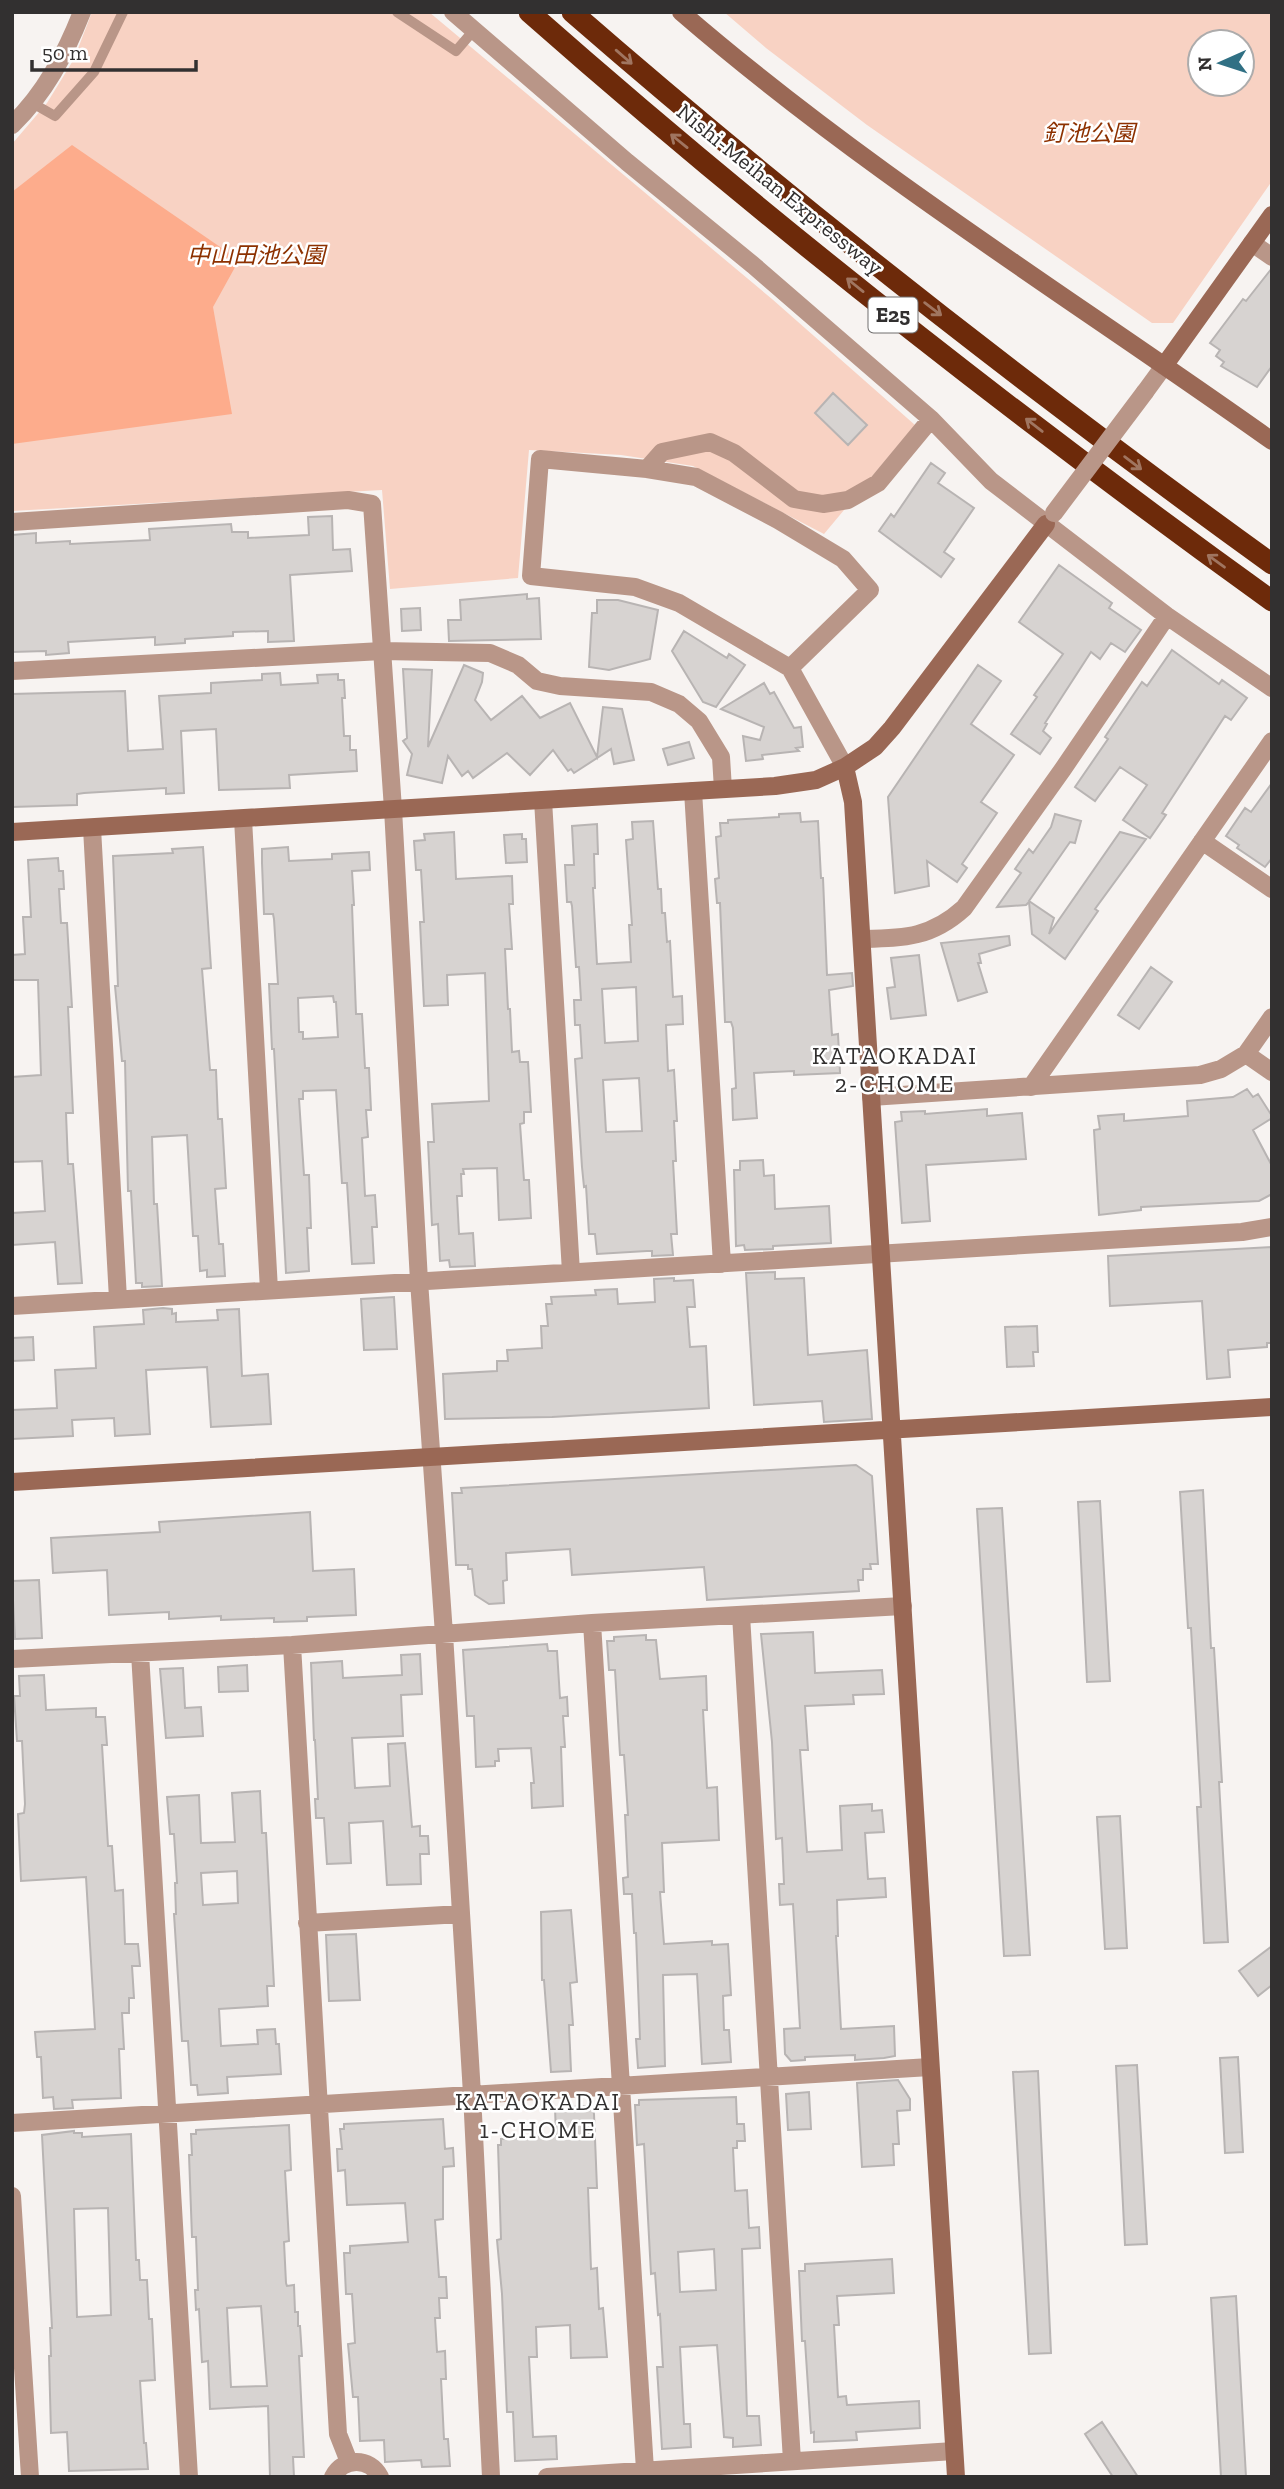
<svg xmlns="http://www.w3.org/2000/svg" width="1284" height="2489" font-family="'Zilla Slab','Noto Sans JP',serif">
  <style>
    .green { fill: #f8d2c3; fill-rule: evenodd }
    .water { fill: #fdac8c }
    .building { fill: #d7d3d1; stroke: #b8b4b3; stroke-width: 2; fill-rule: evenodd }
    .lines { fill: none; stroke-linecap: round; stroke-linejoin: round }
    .lane { stroke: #b99688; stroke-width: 10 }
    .street { stroke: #b99688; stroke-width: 18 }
    .secondary { stroke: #9a6855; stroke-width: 18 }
    .highway { stroke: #6d2a0a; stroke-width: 21 }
    .street-bridge { stroke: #b99688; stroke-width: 18 }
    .oneway { stroke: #a07560 }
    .labels { text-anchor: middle; stroke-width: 5; stroke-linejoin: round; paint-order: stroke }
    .shield { fill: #fff; stroke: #706e6e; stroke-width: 2 }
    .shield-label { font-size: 21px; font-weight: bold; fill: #323030 }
    .park-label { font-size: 23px; font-style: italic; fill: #8d3100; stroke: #fff }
    .street-label { font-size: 23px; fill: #323030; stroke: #fff }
    .neighbourhood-label { font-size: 24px; letter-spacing: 2px; fill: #323030; stroke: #fff }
  </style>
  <rect width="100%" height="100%" fill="#f7f3f1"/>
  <path class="green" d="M92,12H429L772,299L915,425L824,534L693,466L621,455L529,450L518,578L390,589L382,490L12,511V144L47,103L74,59Z
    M724,12H1272V181L1173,323H1152L867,125L766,48ZM1242,42V84H1200V42Z"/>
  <path class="water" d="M72,145L239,260L213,307L232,414L12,444V192Z"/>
  <path class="building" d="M1272,268V366L1257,387L1221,366L1224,362L1216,356L1220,350L1210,343L1243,299L1246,301Z
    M833,393L867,425L848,445L815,413Z
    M931,463L945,473L938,483L974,508L944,552L954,559L941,577L879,531L891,514L894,517Z
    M332,516L333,550L350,549L352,571L290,575L294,641L268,642V631L233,632V636L185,639V643L155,645V637L68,642L69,653L46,655V651L12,652V535L36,533V543L70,541V544L150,540L149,529L231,524L232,532H248V538L309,535L308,517Z
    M1059,565L1112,603L1109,608L1141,630L1125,652L1111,643L1100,659L1091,652L1045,723L1047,724L1043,731L1051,738L1040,754L1011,734L1037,697L1034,695L1063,654L1019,622Z
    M527,594V599L539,598L541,639L449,641L448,620H461L460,600Z
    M597,600H618L658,610L650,659L609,670L589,667L592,613H597Z
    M420,608L421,630L402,631L401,609Z
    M684,631L727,658L729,654L745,665L716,707L703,702L672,651Z
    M1172,650L1219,684L1222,680L1247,698L1231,720L1225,716L1162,813L1166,815L1150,838L1123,820L1147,785L1120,767L1095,801L1075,787L1108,739L1105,737L1142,682L1147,686Z
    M464,665L483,673L482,682L475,700L491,720L522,696L540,718L570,703L597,757L603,707L622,709L634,760L614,764L611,749L574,773L571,769L568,771L553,750L530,775L507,753L473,778L468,771L462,776L448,756L442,783L407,775L412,754L403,741L407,738L403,669L432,670L428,747Z
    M978,665L1001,681L971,724L1014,755L981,802L997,813L962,864L967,868L957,882L927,861L929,886L895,893L888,797Z
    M280,673L281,685L318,683L317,675L338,674V680H344L345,698H342L344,736H350V750H356L357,771L289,775L290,788L219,790L216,729L181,731L184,793L166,794V788L84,793L77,794V805L12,807V694L125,691L128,751L163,749L159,696L211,693V683L262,680V674Z
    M764,683L770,694L774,692L794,728L801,727L803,747L796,748L799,751L762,755L763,759L746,761L743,736L760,740L764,727L721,709Z
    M689,742L694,758L668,765L663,749Z
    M1272,783V858L1265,867L1237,848L1239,845L1226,836L1245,808L1251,812Z
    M800,813L801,822L818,821L821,878H823L827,975L852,973L853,986L829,990L832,1035L838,1034L840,1073L794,1075V1071L754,1073L757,1118L733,1120L732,1089L736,1088L733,1028L731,1022H725L720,903H717L715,879L719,878L716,837L721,836L720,823H728V820L779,817V814Z
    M1055,814L1081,821L1075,843L1070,842L1029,901L1054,918L1049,934L1120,832L1146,839L1095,909L1098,911L1065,959L1032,934L1029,902L1026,905L997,907L1021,873L1015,869L1029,849L1033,853L1051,827Z
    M653,821L658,889H661L662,913H665L667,942L670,941L673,997L682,996L683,1024L666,1025L668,1071L674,1070L677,1121H674L676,1161H673L677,1234H671L673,1255L652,1256V1251H647L597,1254L595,1234H589L586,1186L584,1187L582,1167L575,1059L582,1058L580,1025H575L574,1000H581L579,967H576L572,906L571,902H567L565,865H574L572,826L597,824L598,854H594L595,888H593L597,964L631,962L629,925H632L626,840L633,839L632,822ZM636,987L638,1041L605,1043L602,989ZM639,1078L642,1131L606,1132L603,1080Z
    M454,832L456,879L512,876L513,904H509L512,949H505L508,1009H510L512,1052L519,1051L520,1062H528L531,1112H524V1123L520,1124L524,1180H529L531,1218L499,1220L497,1168L463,1169L464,1174H461L462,1196H457L459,1234L473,1233L475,1266L450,1267L449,1260L440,1261L438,1224L432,1225L428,1142H434L432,1104L489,1101L485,973L447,975L448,1005L424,1006L420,922H424L421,870H416L414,841L425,840L424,834Z
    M522,834V839H526L527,862L506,863L504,835Z
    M203,847L211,968L202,969L210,1070H216L218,1119H222L226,1188L215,1189L219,1244H223L225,1276L207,1277V1270L200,1271L198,1236H193L187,1135L152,1137L154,1204H157L162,1286L142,1287V1283H136L131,1191H128L125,1061H122L115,986H118L113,856L173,853L172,849Z
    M288,847L289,861L332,859V854L369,852L370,870L352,871L354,905H352L356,1014H362L365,1068H369L371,1110H366L368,1137L362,1138L365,1196L375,1195L377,1227H372L374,1263L352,1264L347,1183H342L336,1090L303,1091V1099H299L304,1175H309L311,1228H307L309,1271L286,1273L274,1049H272L269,984H278L274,919L273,914H264L262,863V849ZM333,996L334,1002H336L338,1037L303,1039V1032H299L298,998Z
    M58,858L59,871H63L64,889H59L61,923H67L72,1007H68L73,1113H66L68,1164H73L82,1283L58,1284L55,1242L12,1245V1213L45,1211L42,1161L12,1162V1077L41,1075L38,980H12V955L25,954L23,917H31L28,860Z
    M1009,936L1010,945L979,954L981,963H978L987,992L958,1001L941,943Z
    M919,955L926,1015L891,1019L887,988L895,987L891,958Z
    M1151,967L1172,982L1139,1029L1118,1015Z
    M1247,1089L1253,1097L1258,1094L1272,1116V1118L1253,1130L1272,1166V1194L1259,1201L1141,1207V1210L1099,1215L1094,1130L1100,1129L1098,1116L1124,1114V1121L1188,1116L1187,1101L1233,1097Z
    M987,1109V1116L1022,1113L1026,1159L926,1165L930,1221L902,1223L895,1122L902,1121L901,1112L925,1111V1114Z
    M763,1160L764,1176L774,1175L775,1209L829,1206L831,1243L773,1246V1249L745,1250L744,1245L736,1246L734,1170H740V1161Z
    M1272,1247V1343H1267V1347L1228,1350L1230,1377L1207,1379L1202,1301L1110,1306L1108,1256Z
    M775,1272V1279L804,1278L808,1355L867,1350L872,1419L824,1422L822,1401L754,1405L746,1273Z
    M674,1278V1281L693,1280L695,1307H687L690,1347L706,1346L709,1408L552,1417L445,1419L443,1374L497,1371V1361H508L507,1350L542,1348L541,1326H548L546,1304H552L551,1297L596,1295L595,1290L617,1289L618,1304L655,1302L654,1279Z
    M394,1297L397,1349L364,1350L361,1299Z
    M163,1308L172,1309V1314L176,1313V1322L218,1320L217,1310L239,1309L242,1376L268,1374L271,1424L211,1427L207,1367L146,1370L150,1434L115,1436L114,1418L72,1420L73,1436L12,1439V1410L57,1408L55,1370L96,1368L94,1327L144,1324L143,1310Z
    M1037,1326L1038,1352H1033L1034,1366L1007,1367L1005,1327Z
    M33,1337L34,1360L12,1361V1338Z
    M856,1465L872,1476L878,1564H870L871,1569H863V1580H858L859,1591L707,1600L704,1567L572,1575L570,1549L506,1553L507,1580L503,1581L504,1603L489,1604L475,1595L472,1569H468V1565H456L452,1493H462L461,1488Z
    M1203,1490L1211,1648H1214L1222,1782H1219L1228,1942L1204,1943L1197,1807H1201L1191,1628H1188L1180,1492Z
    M1100,1501L1110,1681L1087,1682L1078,1502Z
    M1002,1508L1030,1955L1004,1956L977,1509Z
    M310,1512L313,1571L354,1569L356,1615L307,1617V1621L274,1622V1618L221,1620V1616L169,1619V1612L109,1615L107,1570L53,1573L51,1538L160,1532L159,1522Z
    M39,1580L42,1638L15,1639L12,1581Z
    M813,1632L815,1673L882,1670L884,1694L853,1695L854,1704L805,1706L808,1750H800L807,1852L842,1850L840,1806L872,1804V1811L882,1810L884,1832L865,1833L868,1879L885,1878L886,1897L837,1900L838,1936H836L841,2029L894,2026L895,2056L884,2058L855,2060V2055L805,2057V2060L791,2061L785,2054L784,2029L800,2028L793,1904L780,1905L779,1884H784L782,1838L776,1839L772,1742L761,1634Z
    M646,1635V1640H656L660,1679L706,1676L707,1710H703L707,1788L717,1787L719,1840L662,1843L664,1892H660L664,1944L712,1941V1945L728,1944L731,1995L723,1996L724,2030H729L731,2062L702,2064L697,1974L663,1975L665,2066L638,2068L636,2039H640L636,1933H634L632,1894H624L623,1878L628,1877L625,1815H628L624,1755H620L615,1670H609L607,1641H614V1637Z
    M547,1644L548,1651H557L560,1698L567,1697L568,1716H563L565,1747H561L563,1806L532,1808L531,1783H534L531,1748L498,1749L499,1761H495V1766L476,1767L474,1716H467L463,1650Z
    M420,1654L422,1694L401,1695L403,1736L352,1738L355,1788L390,1786L388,1744L405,1743L412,1827L420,1826V1836H428L429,1854H420L421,1884L387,1885L383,1821L349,1823L351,1863L327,1864L324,1818H316L315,1799H318L315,1740H314L311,1663L342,1661L343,1678L402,1675L401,1655Z
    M247,1665L248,1691L219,1692L218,1667Z
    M183,1668L185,1708L201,1707L203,1736L166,1738L160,1669Z
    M44,1675L46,1710L96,1708V1717H105L107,1745H102L108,1846H112L115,1891L123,1890L125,1944H138L140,1966H132L134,1998H129V2013H122L124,2049H119L121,2098L72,2100L73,2108L54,2109L53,2097L43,2098L41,2057H37L35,2032L95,2029L86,1877L21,1881L18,1814L24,1813L25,1804L22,1741H17L14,1696H20L19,1676Z
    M260,1791L262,1833H266L274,1986H267L268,2006L219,2009L221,2046L258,2044L257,2030L275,2029L276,2044H279L281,2074L227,2077L228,2093L198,2095L197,2085H191L188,2041H182L174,1914H176L175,1883H177L174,1834H170L167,1797L199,1795L201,1843L235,1842L232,1793ZM237,1871L238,1903L203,1905L201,1873Z
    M1120,1816L1127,1948L1105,1949L1097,1817Z
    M571,1910L577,1982L570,1983L573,2025H569L571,2071L551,2072L544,1980H542L541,1912Z
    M356,1934L360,2000L329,2001L326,1935Z
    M1272,1946V1985L1258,1996L1239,1971Z
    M1238,2057L1243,2152L1225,2153L1220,2058Z
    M1137,2065L1147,2244L1125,2245L1116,2066Z
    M1038,2071L1051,2353L1029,2354L1013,2072Z
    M898,2080L910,2099V2110L897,2111L899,2144H893L894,2165L862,2167L857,2083Z
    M809,2092L811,2129L788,2130L786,2094Z
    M736,2097L737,2124H744L745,2141H737V2148H733L735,2191L747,2190L749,2228L759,2227L760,2248L742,2249L747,2416H759L761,2445L733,2447V2438L724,2437L717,2345L680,2347L684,2424H690L691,2447L662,2449L657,2367H663L660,2314L658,2315L655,2273L651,2274L644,2144L637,2145L635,2105H639V2100ZM714,2249L716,2290L680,2292L678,2252Z
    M589,2106V2109H593L594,2114L597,2188H588L591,2269L597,2268L599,2309L603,2308L607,2357L571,2358L570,2325L536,2327L537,2357H529L533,2437L556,2436L557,2459L515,2461L513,2412H507L502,2294L497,2240L501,2239L498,2145H501V2139L556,2135L555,2108Z
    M443,2119L445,2149L453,2148L454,2166L443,2167V2219L435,2220L439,2277H446L447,2298H439L440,2318H435L437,2352L445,2351L446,2379H441L444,2439H448L450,2466L422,2467L421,2460L385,2462L384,2440L360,2441L358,2397H353L348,2344L355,2343L352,2294H346L344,2253H350V2246L408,2242L405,2203L347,2205L345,2170L338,2171L337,2149H342L340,2129H344V2124Z
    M289,2125L291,2170L285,2171L289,2241L284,2242L286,2283L287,2286L294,2285L295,2312H298V2326H300L302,2356H299L304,2457H293L294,2477H270L268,2406L210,2409L208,2361L202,2362L199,2309L196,2310L195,2290H198L196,2237H192L189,2155H192L191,2134H196V2130ZM261,2306L267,2386L231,2387L227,2308Z
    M74,2131V2133H82V2137L131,2134L136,2260H139L140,2280H147L149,2319H152L155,2380L140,2381L144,2443H146L148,2469L69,2471L67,2432L51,2433L49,2356H51L50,2328H52L42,2135ZM108,2208L111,2315L77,2317L74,2209Z
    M892,2259L894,2293L837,2296L839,2325H834L838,2397L846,2396L847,2405L919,2401L920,2428L856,2432L857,2440L814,2442V2432L811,2433L805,2341H802L799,2271H805V2264Z
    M1236,2296L1246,2477H1221L1211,2298Z
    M1102,2422L1138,2477H1113L1085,2434Z"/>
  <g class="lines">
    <path class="lane" d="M397,12L456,51L474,30
      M34,104L55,116L94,72L123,12"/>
    <path class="street" d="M453,12L627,162L753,265L931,419L991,481L1167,616L1272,688
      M12,125C45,93 65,55 82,12
      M1252,243L1272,257
      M1145,392L1164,366
      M647,469L662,452L710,442L734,453L794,499L823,504L848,500L878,483L931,419
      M12,522L348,500L372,504L393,809L419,1281L444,1634L472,2094L491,2477
      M790,668L870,590L843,559L778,520L696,477L647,469L540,459L531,576L635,587L679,603L790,668L845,767
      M12,671L382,651L490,653L518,665L537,681L560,686L651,692L679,704L699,721L721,757L723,789
      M693,791L722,1264
      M543,800L571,1272
      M243,819L269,1290
      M92,828L118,1299
      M1202,841L1272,889
      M862,939C904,938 931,938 964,908L1063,769L1167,616
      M1246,1054L1272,1017
      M1031,1087L1272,741
      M871,1097L1200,1075L1221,1069L1246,1054L1272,1072
      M12,1306L1242,1232L1272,1227
      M741,1615L792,2461
      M592,1623L645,2470
      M292,1645L338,2434L349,2462
      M140,1653L189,2477
      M12,1659L292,1645L592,1623L903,1606
      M307,1923L461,1914
      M12,2123L930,2067
      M12,2196L30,2477
      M333,2477C343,2457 370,2457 380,2477
      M547,2477L954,2451"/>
    <path class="secondary" d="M681,12C866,172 1074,300 1272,441
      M1164,366L1272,215
      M12,832L775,786L816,780L845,767
      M12,1482L1272,1407
      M956,2477L853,802L845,767L875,747L892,728L1046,524"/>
    <path class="highway" d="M529,12C766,221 1015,416 1272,601
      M572,12C796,207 1031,390 1272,564"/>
    <path class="street-bridge" d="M1054,513L1145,392"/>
  </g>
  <defs><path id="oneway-shaft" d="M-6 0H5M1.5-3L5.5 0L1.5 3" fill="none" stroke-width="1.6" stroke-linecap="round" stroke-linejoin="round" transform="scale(1.75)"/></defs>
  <g class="oneway">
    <use href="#oneway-shaft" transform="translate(624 57) rotate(41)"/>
    <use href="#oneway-shaft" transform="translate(679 141) rotate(-141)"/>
    <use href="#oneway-shaft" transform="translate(855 285) rotate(-141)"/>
    <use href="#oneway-shaft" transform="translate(933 309) rotate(37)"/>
    <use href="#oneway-shaft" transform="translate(1034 425) rotate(-142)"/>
    <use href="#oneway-shaft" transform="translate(1133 463) rotate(37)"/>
    <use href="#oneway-shaft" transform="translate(1216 561) rotate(-144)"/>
  </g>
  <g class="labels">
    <rect class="shield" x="868.5" y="297.5" width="49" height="35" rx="5"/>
    <g class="shield-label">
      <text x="893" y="322">E25</text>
    </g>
    <g class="park-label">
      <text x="1089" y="141">釘池公園</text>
      <text x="256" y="263">中山田池公園</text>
    </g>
    <g class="street-label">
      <text transform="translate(780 189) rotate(39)" y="8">Nishi-Meihan Expressway</text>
    </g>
    <g class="neighbourhood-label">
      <text x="895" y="1064">KATAOKADAI<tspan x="895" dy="28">2-CHOME</tspan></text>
      <text x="538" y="2110">KATAOKADAI<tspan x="538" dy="28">1-CHOME</tspan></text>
    </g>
  </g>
  <rect width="1284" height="2489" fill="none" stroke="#323030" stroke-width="28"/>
  <g transform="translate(1221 63) rotate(267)"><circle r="33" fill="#ffffff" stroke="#adacac" stroke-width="2"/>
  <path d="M0-5L12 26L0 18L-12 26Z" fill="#307084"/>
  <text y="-10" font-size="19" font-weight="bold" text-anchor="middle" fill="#323030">N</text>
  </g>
  <path d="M32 60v10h164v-10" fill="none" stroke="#323030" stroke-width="3.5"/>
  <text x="42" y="60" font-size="21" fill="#323030" stroke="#ffffff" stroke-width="5" paint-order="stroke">50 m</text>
</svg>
